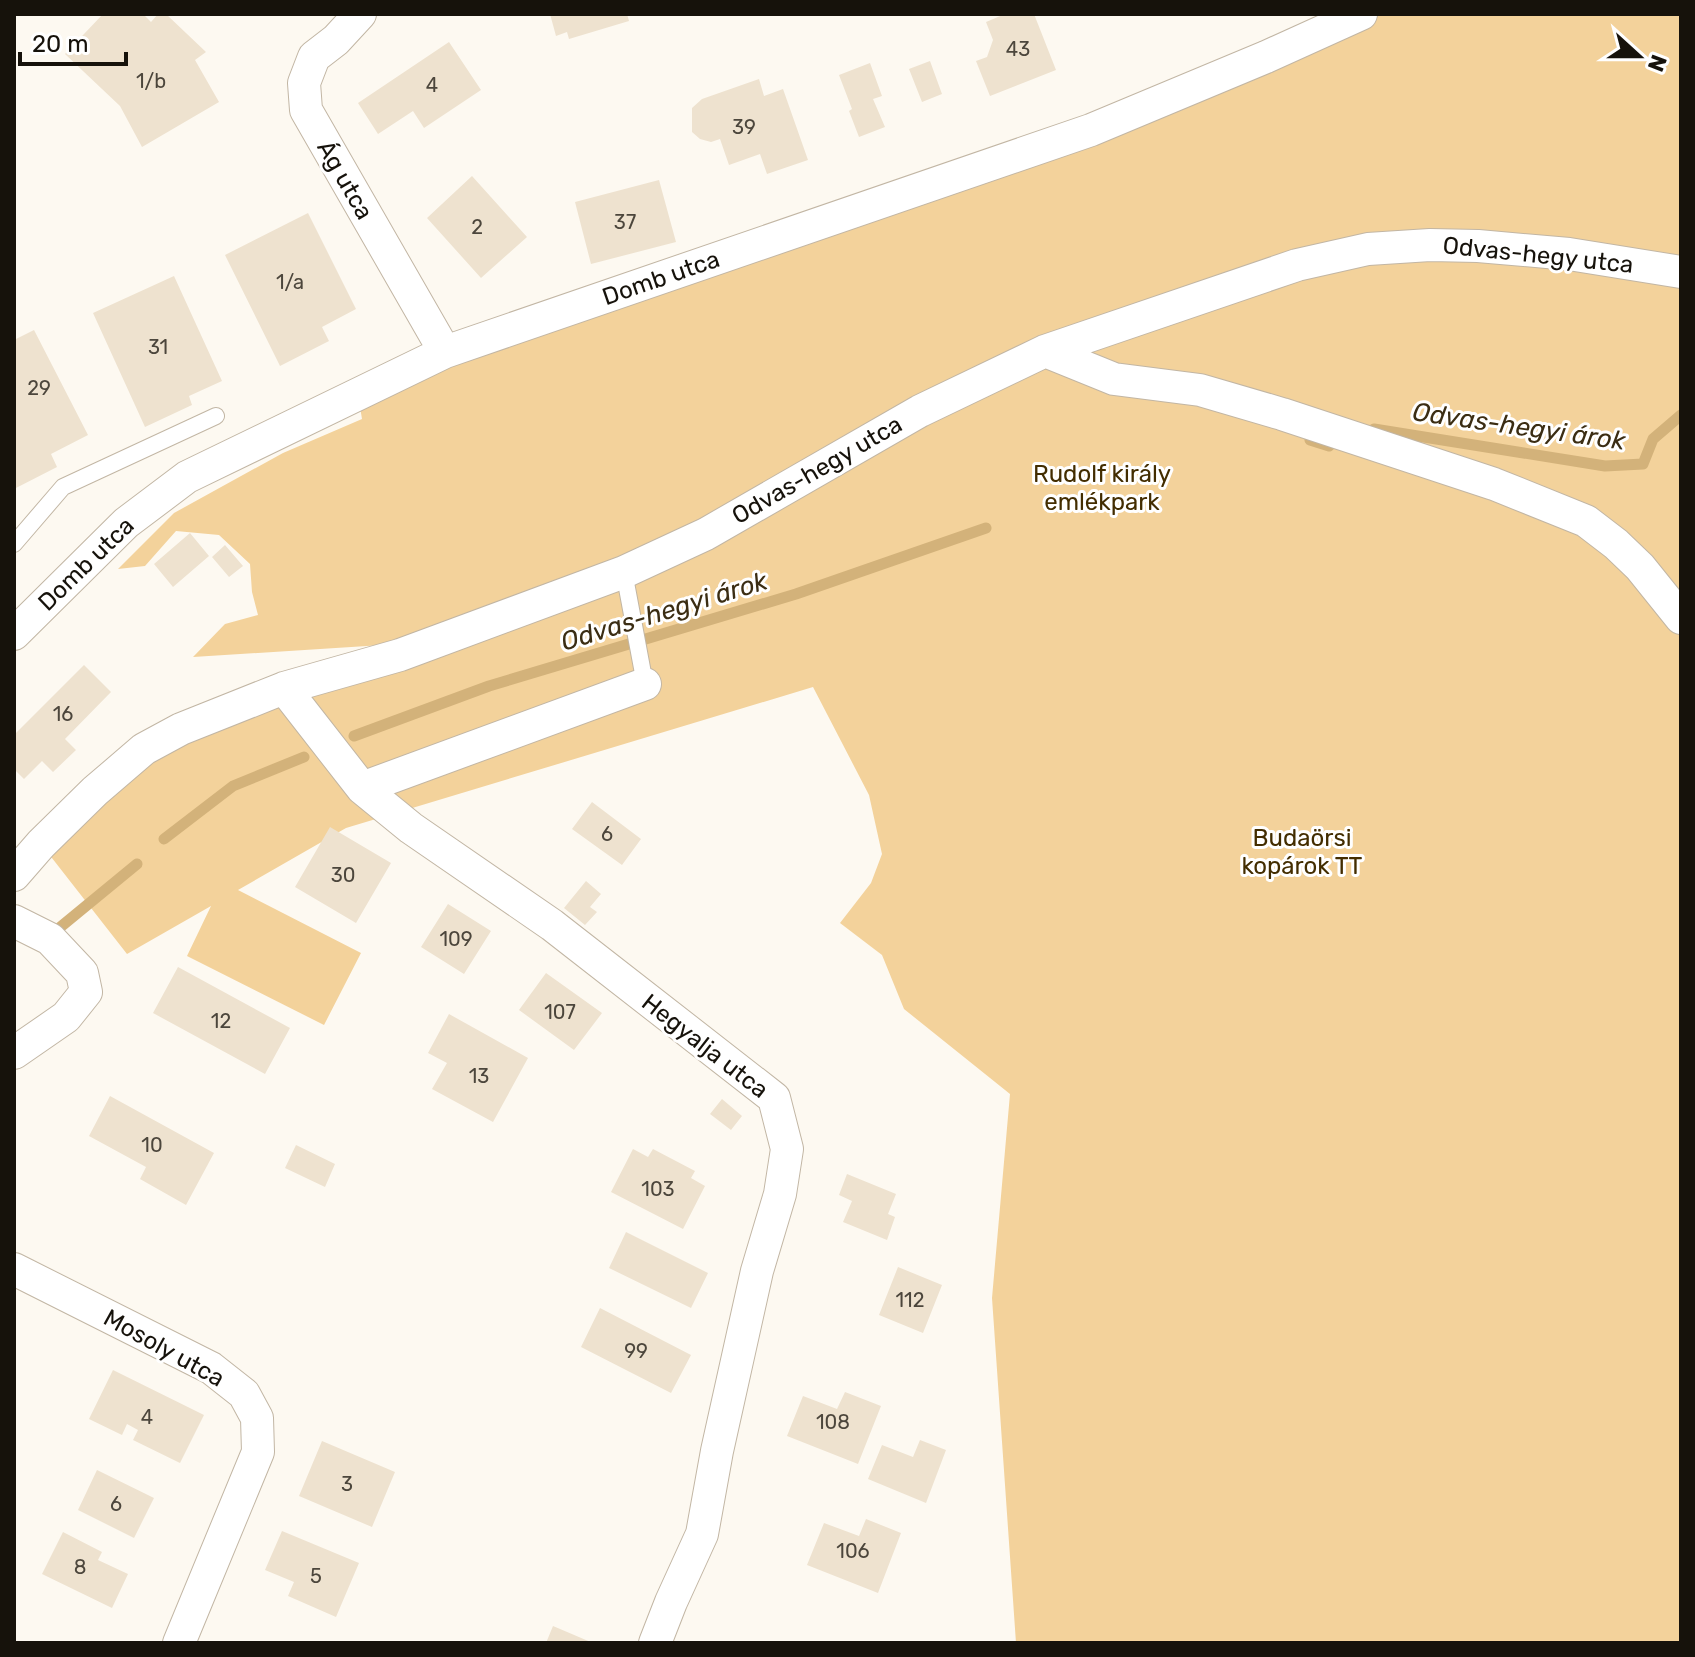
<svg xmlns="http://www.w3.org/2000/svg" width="1695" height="1657" font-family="Rubik,sans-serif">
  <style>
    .green { fill: #f3d29b }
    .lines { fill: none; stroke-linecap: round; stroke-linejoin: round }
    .stream { stroke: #d3b27a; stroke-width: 11 }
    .building { fill: #eee2cf }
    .lane-casing { stroke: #c2b6a4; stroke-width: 18 }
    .street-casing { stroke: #c2b6a4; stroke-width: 34 }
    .lane { stroke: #fff; stroke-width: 16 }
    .street { stroke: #fff; stroke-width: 32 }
    .labels { text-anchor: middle; stroke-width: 6; stroke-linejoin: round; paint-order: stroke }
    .number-label { font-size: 20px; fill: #4c463c }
    .street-label { font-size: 24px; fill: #16120b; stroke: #fff }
    .park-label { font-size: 24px; fill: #432d00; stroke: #fff }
    .water-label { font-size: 26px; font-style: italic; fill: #3b2d13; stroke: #fff }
  </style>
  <rect width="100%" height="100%" fill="#fdf9f1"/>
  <path class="green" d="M1361,14H1681V1643H1016L992,1298L1010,1094L904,1009L882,955L840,923L871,883L882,854L869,795L813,687L346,828L238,890L361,953L324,1025L187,956L211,906L127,954L41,844L144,749L398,644L193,657L225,624L258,615L252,592L250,564L219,535L176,531L145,566L118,569L174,513L283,453L362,419L358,395Z"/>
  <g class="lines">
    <path class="stream" d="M1374,429L1605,466L1643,464L1653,439L1681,415
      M1310,440L1329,446
      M354,736L489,686L796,594L986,528
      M164,839L233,786L304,757
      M58,929L137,864"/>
  </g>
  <path class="building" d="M103,14H143L151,22L158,14H166L206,52L195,60L219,102L142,147L120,106L65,54Z
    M550,14H627L629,21L569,39L567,32L556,36Z
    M1005,14H1034L1056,70L990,96L976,61L987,57L993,40L986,22Z
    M449,42L481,90L424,128L413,111L378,134L358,103Z
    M930,61L942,94L922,102L909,69Z
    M870,63L882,96L873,99L885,127L859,137L849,111L852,109L839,75Z
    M759,79L764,96L783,89L808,160L767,174L760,154L729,165L720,139L711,142L700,139L692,132V108L702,99Z
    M472,176L527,237L481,278L427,218Z
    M659,180L676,242L591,264L575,202Z
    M308,213L356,309L322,327L329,341L280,366L225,255Z
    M174,276L222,381L189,396L192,405L145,427L93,313Z
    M34,330L88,435L51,454L57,467L14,489V340Z
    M190,533L209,556L173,587L154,564Z
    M225,545L243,566L229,577L212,557Z
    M84,665L111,692L65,739L76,750L53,772L42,761L24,779L14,769V735Z
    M592,802L641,839L622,865L572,829Z
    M330,827L391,863L356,923L295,887Z
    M586,881L601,894L590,907L597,912L585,925L564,908Z
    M448,904L491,931L464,974L421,947Z
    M178,967L290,1028L265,1074L153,1013Z
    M546,973L602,1013L574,1050L519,1010Z
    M449,1014L528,1058L493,1122L432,1089L447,1063L428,1053Z
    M110,1096L214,1153L186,1205L140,1179L146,1167L89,1136Z
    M722,1099L742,1116L731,1130L710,1114Z
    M296,1145L335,1164L325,1187L285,1168Z
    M633,1149L648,1157L653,1149L695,1171L691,1178L705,1186L683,1229L611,1192Z
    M847,1174L896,1194L888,1214L895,1217L887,1240L843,1222L852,1201L839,1195Z
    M626,1232L708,1273L691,1308L609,1268Z
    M898,1267L942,1285L923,1333L879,1315Z
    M600,1308L691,1355L671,1393L581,1347Z
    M113,1370L204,1415L180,1463L133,1440L138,1430L127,1424L122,1435L89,1419Z
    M845,1392L881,1406L858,1464L787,1436L803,1396L837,1409Z
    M920,1440L946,1450L926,1503L868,1479L882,1445L913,1457Z
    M322,1441L395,1472L372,1527L299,1496Z
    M97,1470L154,1498L134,1538L78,1510Z
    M866,1519L901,1533L878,1593L807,1565L824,1523L859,1536Z
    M282,1531L359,1563L336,1617L288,1596L294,1582L265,1570Z
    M63,1532L102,1552L98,1560L128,1574L112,1608L42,1574Z
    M553,1626L593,1643H546Z"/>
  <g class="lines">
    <g class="lane-casing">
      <path id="lane" d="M14,544L63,487L216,416
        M624,572L645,684"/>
    </g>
    <g class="street-casing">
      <path id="street" d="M360,14L336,40L314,57L304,83L306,110L445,352
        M1045,351L1114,379L1200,390L1282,414L1494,484L1586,521L1616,544L1640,567L1681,618
        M14,634L126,523L187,477L445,352L1091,130L1266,57L1361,14
        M284,688L362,788L411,828L552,925L774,1098L787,1149L780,1194L757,1271L717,1451L702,1534L671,1602L655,1643
        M362,788L645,684
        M14,875L41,844L95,791L144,749L181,729L284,688L400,655L624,572L706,534L920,411L1045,351L1297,265L1368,249L1430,245L1478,246L1569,254L1681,272
        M14,921L50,939L82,973L86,992L66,1017L14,1053
        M14,1269L211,1368L244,1394L257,1418L258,1452L179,1643"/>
    </g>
    <use href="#lane" class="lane"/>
    <use href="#street" class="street"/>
  </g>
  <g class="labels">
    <g class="number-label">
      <text x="1018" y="56">43</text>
      <text x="151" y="88">1/b</text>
      <text x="432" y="92">4</text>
      <text x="744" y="134">39</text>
      <text x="625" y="229">37</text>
      <text x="477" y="234">2</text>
      <text x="290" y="289">1/a</text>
      <text x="158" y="354">31</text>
      <text x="39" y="395">29</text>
      <text x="63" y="721">16</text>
      <text x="607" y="841">6</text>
      <text x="343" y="882">30</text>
      <text x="456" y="946">109</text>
      <text x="560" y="1019">107</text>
      <text x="221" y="1028">12</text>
      <text x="479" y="1083">13</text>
      <text x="152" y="1152">10</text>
      <text x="658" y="1196">103</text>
      <text x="910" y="1307">112</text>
      <text x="636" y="1358">99</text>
      <text x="147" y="1424">4</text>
      <text x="833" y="1429">108</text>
      <text x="347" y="1491">3</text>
      <text x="116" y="1511">6</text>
      <text x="853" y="1558">106</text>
      <text x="80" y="1574">8</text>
      <text x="316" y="1583">5</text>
    </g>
    <g class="street-label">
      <text transform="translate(345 180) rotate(60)" y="8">Ág utca</text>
      <text transform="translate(1538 255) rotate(6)" y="8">Odvas-hegy utca</text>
      <text transform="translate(661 278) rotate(-19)" y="8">Domb utca</text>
      <text transform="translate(817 470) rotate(-30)" y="8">Odvas-hegy utca</text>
      <text transform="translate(86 564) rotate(-44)" y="8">Domb utca</text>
      <text transform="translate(705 1046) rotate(38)" y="8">Hegyalja utca</text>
      <text transform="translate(164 1348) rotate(29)" y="8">Mosoly utca</text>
    </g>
    <g class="park-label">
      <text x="1102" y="482">Rudolf király<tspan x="1102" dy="28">emlékpark</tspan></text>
      <text x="1302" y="846">Budaörsi<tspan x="1302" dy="28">kopárok TT</tspan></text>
    </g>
    <g class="water-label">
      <text transform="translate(1519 426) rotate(8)" y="9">Odvas-hegyi árok</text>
      <text transform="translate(664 611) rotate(-17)" y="9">Odvas-hegyi árok</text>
    </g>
  </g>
  <rect width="1695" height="1657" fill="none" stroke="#16120b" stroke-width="32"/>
  <g transform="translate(1639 56) rotate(111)" stroke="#ffffff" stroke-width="6" paint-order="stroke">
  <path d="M0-6L14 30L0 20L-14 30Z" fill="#16120b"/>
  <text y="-12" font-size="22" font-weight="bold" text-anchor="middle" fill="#16120b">N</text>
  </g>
  <path d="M20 52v12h106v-12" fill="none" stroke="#16120b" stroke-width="4"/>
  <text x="32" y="52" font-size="24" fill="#16120b" stroke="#ffffff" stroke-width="6" paint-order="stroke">20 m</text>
</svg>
